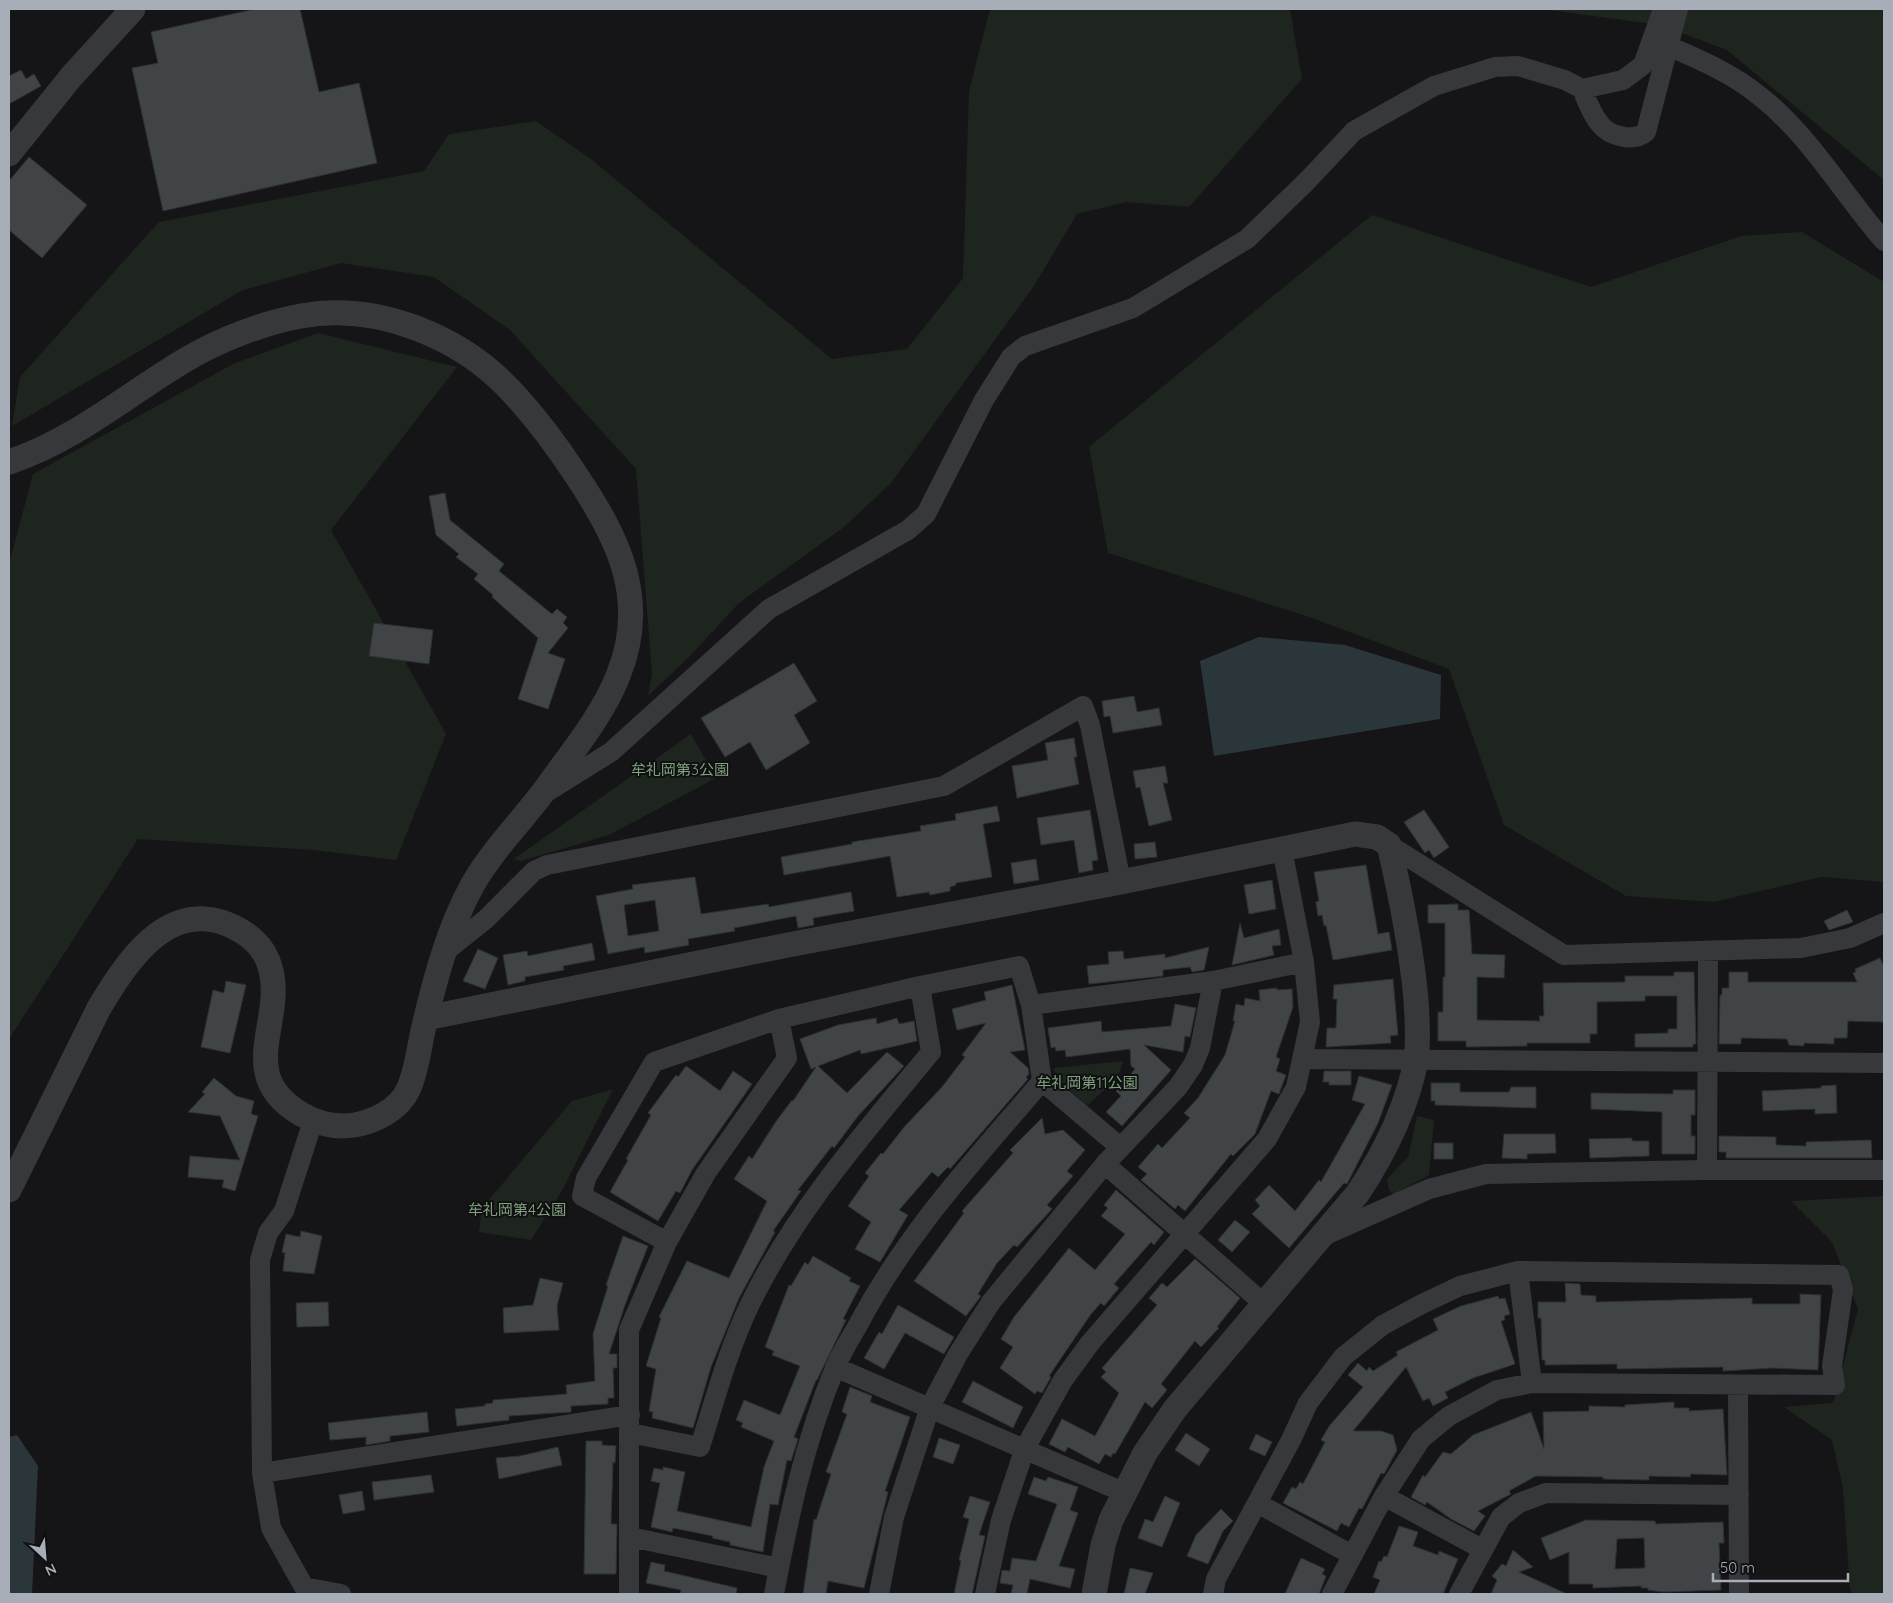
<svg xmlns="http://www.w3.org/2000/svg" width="1893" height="1603" font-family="Quicksand,'Noto Sans JP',sans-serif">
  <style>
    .green { fill: #1d251e }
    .water { fill: #2b363b }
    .building { fill: #414447; stroke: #2f3033; fill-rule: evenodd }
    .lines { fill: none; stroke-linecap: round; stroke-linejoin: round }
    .minor { stroke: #36383c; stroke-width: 20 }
    .tertiary { stroke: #36383c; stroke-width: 25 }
    .labels { text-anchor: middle; stroke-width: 4; stroke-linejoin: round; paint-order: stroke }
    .park-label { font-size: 15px; fill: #80a37e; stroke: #101012 }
  </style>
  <rect width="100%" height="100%" fill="#151517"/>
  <path class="green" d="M990,9H1290L1302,79L1189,207L1126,202L1077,214L1034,286L891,483L844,527L739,603L688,658L648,696L652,674L636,469L510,330L434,277L341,263L243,290L12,426L20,377L159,222L424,171L449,134L536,121L591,159L832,359L907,349L963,278L969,91Z
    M1542,9H1884V180L1727,50L1660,25Z
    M1372,215L1591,287L1741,236L1802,232L1884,282V882L1821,877L1714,902L1626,896L1504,825L1449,669L1309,617L1108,553L1089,447Z
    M318,333L457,367L331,530L446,734L396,860L313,850L138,839L9,1039V564L33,474L235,363Z
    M691,734L716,778L609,835L521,861L514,859Z
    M1123,1061L1118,1077L1087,1106L1059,1080L1053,1068Z
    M613,1089L563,1189L531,1240L479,1232L482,1208L572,1101Z
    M1417,1116L1434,1120L1429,1175L1394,1194L1389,1190L1387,1179L1408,1157Z
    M1884,1196V1594H1855L1850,1590L1843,1488L1832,1440L1784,1407L1833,1403L1858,1309L1832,1242L1791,1201Z"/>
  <path class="water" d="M1259,637L1345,645L1441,675L1440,719L1214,756L1200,661Z
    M17,1435L38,1466L32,1594H9V1437Z"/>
  <path class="building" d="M255,9H300L319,92L359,83L377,163L163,211L132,68L158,63L151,32Z
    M21,70L26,79L34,74L41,86L9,104V76Z
    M29,157L87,205L42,258L9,230V181Z
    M445,493L450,520L504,564L499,571L552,614L557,609L567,617L563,623L568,628L548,653L565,659L548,709L518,699L538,638L492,597L493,595L474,579L478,574L456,557L459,554L436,535L429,496Z
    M374,623L433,630L429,664L369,656Z
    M794,663L817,701L794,715L810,743L766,770L750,742L725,757L701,718Z
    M1134,696L1137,712L1159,708L1162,725L1113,733L1110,716L1104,717L1102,701Z
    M1074,738L1077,757H1074L1079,784L1017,798L1012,766L1048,760L1045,743Z
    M1165,766L1168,783H1163L1172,820L1149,826L1140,787L1136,788L1133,771Z
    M997,806L1000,821L983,824L992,877L956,883V885L950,887V891L930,895L929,892L897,897L890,856L784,875L781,857L852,844V842L921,831L920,826L956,820L955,814Z
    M1090,810L1098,860L1092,861L1093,870L1079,873L1074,840L1041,845L1037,818Z
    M1424,810L1449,847L1434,858L1429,850L1425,853L1404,822Z
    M1155,842L1157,857L1135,859L1134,844Z
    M1036,859L1039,880L1014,884L1011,863Z
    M1366,865L1378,934L1389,932L1392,950L1333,960L1326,925L1324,926L1322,915L1318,916L1316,902L1319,901L1314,872Z
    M695,877L701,914L768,904L769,907L851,892L854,911L813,918L814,925L798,928L796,916L734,928L735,931L688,939L689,945L645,953L644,947L608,954L596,896L633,889L632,885ZM655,900L659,931L628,936L624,905Z
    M1272,880L1276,909L1249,914L1244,885Z
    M1458,904V910H1469L1472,954L1505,955L1504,978L1477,977V1020L1540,1021L1539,1016H1544L1543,983L1625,982V976H1674V972H1694L1696,1044H1693V1047H1635V1034L1668,1033V1029H1677V996H1645V1001L1597,1002V1034H1590V1043H1527V1046L1466,1047V1041H1438V1012H1443V977H1445V923H1428V905Z
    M1847,910L1853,922L1829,930L1824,921Z
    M1240,923L1244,938L1279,929L1281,945L1272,946L1274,955L1232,965Z
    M592,943L595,960L563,966L564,970L525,977V981L508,985L503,955L527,951L528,956Z
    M1209,947L1204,970L1192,972L1190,967L1163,970V976L1089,984L1087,966L1109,964L1108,952L1123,951L1124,959L1165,954V958Z
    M478,949L498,958L485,989L463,981Z
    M1880,958L1884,967V1022L1848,1021L1847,1038H1834V1044L1804,1043V1046L1789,1045L1787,1039L1741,1038V1044H1719L1720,995H1722V988H1729V972H1748V982H1857L1853,973L1856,972L1855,969Z
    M1393,979L1398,1035L1390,1036L1391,1043L1326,1047L1327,1028H1336L1337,999H1333L1334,985Z
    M226,981L246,985L230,1053L201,1047L213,990L224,993Z
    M1012,985L1025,1050L1010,1052L1028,1068L1029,1074L1026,1077L1028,1079L950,1169L948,1167L938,1177L932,1172L899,1210L908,1215L880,1262L855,1249L871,1222L848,1206L869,1176L865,1173L881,1153L883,1154L905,1126L942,1087L965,1057L962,1055L986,1023L957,1030L952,1009L986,1000L984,992Z
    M1277,988V990L1292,989L1293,1007L1276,1057L1280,1059L1276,1071L1286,1075L1280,1091L1279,1094L1271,1091L1255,1134L1233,1156L1231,1154L1185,1211L1178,1205L1175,1209L1141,1180L1147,1174L1138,1167L1158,1144L1162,1148L1190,1118L1184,1113L1198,1098L1225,1055L1235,1021H1233L1236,1004L1244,1006L1245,998L1260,1001L1259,990Z
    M1175,1004L1196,1008L1190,1037L1185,1036L1183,1052L1144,1045L1171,1070L1122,1126L1106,1112L1121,1096L1116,1091L1135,1069L1131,1066L1130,1049L1066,1057L1065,1050L1056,1051L1055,1047L1051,1048L1048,1028L1101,1021L1102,1032L1171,1026Z
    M876,1018L877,1024L897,1018L899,1024L914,1021L917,1041L861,1054L860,1050L818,1066L847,1093L887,1052L904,1066L858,1116L834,1148L832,1146L798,1190L801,1191L773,1231L775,1232L739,1298L724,1335L711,1367L693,1428L652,1418L653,1412L649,1411L656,1369L646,1366L661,1318L659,1317L687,1261L729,1278L767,1201L734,1179L749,1156L752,1159L775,1123L792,1100L793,1101L816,1067L811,1069L800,1039L838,1025Z
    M686,1066L720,1091L733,1071L752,1084L692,1170L680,1193L676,1191L658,1221L610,1192L628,1160L626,1159L651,1115L648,1113L676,1075L678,1077Z
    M1324,1071H1351V1085H1329V1082H1323Z
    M1359,1076L1392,1085L1378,1123L1347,1184L1344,1183L1289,1248L1252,1214L1260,1206L1255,1200L1269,1185L1295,1211L1319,1180L1321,1182L1365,1104L1352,1100Z
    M214,1078L236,1096L254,1101L251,1114L258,1116L235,1191L222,1187L224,1180L188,1177L190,1156L240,1160L220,1116L188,1112L205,1094L202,1092Z
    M1431,1083H1460V1092H1509L1511,1087H1536V1108L1435,1105V1101H1431Z
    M1836,1085L1837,1113L1815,1114V1109L1763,1111L1762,1091L1821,1088V1086Z
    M1673,1090H1695V1115H1691V1136H1695V1154H1662V1112L1591,1109V1093L1673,1094Z
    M1042,1118L1045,1134L1063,1130L1085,1150L1067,1171L1073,1176L1047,1205L1052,1209L1017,1247L1014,1245L997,1263L978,1294L981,1296L966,1316L914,1281L964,1213L962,1211L1013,1153L1010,1150Z
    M1504,1134H1555L1556,1153L1527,1154V1159L1502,1158Z
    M1719,1136L1776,1137V1145L1806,1146V1142L1871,1140L1872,1158H1726V1152H1719Z
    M1632,1138V1141H1649V1156L1590,1158L1589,1139Z
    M1434,1143H1453V1159H1434Z
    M1116,1190L1164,1232L1154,1245L1151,1242L1114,1284L1119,1288L1104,1306L1101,1303L1091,1314L1049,1376L1051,1377L1042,1393L1037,1391L1035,1394L1000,1368L1013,1347L1001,1339L1014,1317L1069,1248L1095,1270L1125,1234L1101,1216L1108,1208L1104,1205Z
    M1235,1220L1250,1232L1232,1252L1218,1240Z
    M301,1231L322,1236L314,1274L283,1271L285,1253L282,1252L286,1234L300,1237Z
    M623,1236L648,1246L625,1305L609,1354H617V1368H613L614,1398H608V1404L571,1406V1412L509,1416V1420L457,1426L455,1409L485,1406V1404L493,1403V1400L567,1394L566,1385L595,1381L593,1334L608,1286L606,1285Z
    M813,1256L851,1278L849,1281L860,1286L843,1319L846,1320L817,1380H816L794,1437L798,1439L791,1461L787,1460L778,1505L770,1504L763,1552L730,1545V1542L712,1538L713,1536L673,1528L672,1532L651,1527L660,1483L651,1481L654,1468L663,1470V1467L685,1472L677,1511L751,1527L764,1467L774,1441L741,1427L743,1423L736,1420L744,1400L780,1415L800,1366L772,1355L774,1351L765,1347L789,1285L791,1286L805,1262L808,1265Z
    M1195,1259L1240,1298L1217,1327L1219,1328L1201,1347L1195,1341L1161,1384L1167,1390L1152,1408L1145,1402L1115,1454L1113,1453L1111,1457L1105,1454L1099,1464L1068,1447L1065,1452L1049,1444L1062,1419L1095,1436L1119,1393L1101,1377L1106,1372L1102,1368L1157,1305L1149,1298L1162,1283L1167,1287Z
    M540,1278L563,1283L557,1306L559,1330L504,1333L503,1308L533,1305Z
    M1565,1283L1580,1284L1581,1295L1596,1296V1302L1752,1298V1304H1800V1294L1821,1295L1818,1370L1772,1368L1723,1371V1367L1617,1369V1364L1545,1365V1360H1542L1541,1318H1538V1302H1566Z
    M1498,1296L1499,1299L1505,1298L1510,1314L1504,1316L1505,1320L1501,1321L1515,1364L1473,1378L1445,1392L1448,1398L1433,1406L1429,1398L1423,1401L1406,1367L1353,1431H1381L1393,1435L1397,1450L1384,1474L1381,1473L1362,1509L1359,1508L1349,1527L1341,1523L1337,1531L1283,1503L1292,1487L1296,1489L1300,1482L1303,1484L1325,1442L1321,1440L1330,1425L1363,1387L1348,1375L1358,1363L1367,1371L1369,1367L1373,1371L1398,1355L1396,1352L1438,1330L1433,1319L1461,1306Z
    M328,1302L329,1326L297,1327L296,1303Z
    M898,1305L954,1337L944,1354L905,1333L884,1369L864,1358L879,1332L882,1334Z
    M973,1381L1023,1407L1013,1428L962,1402Z
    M850,1387L872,1396L870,1402L910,1417L885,1491L888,1492L864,1588L828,1581L826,1594H803L814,1519L816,1520L831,1474L826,1472L847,1414L842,1412Z
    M1674,1402V1408H1689V1411L1723,1409L1727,1475L1691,1474L1690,1477L1649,1476V1480L1603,1479V1477L1536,1476L1509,1491L1511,1494L1478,1511L1485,1516L1474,1531L1451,1519L1427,1502L1425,1505L1411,1497L1423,1475L1425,1477L1443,1452L1451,1454L1473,1435L1531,1412L1544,1449L1543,1412L1589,1411V1406L1625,1407V1405Z
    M427,1412L429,1432L390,1436V1441L366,1445V1437L330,1440L328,1423Z
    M1186,1433L1210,1449L1199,1466L1175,1450Z
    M1256,1434L1272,1442L1265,1456L1249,1449Z
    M939,1438L960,1445L953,1464L933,1457Z
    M586,1441H602V1445L616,1446L615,1463L613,1462L611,1524H617L616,1574H584Z
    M558,1447L562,1465L499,1479L496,1458L520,1456Z
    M431,1475L434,1492L374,1500L372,1482Z
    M1034,1477L1046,1481L1048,1477L1078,1487L1070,1510L1078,1513L1059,1566L1075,1569L1070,1588L1030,1579L1027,1594H1011L1013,1585L1000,1583L1002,1570L1010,1571L1012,1558L1036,1561L1057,1504L1028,1494Z
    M362,1491L365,1510L343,1514L339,1495Z
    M970,1496L990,1502L979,1535L985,1536L972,1594H954L961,1561L959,1560L969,1519L963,1517Z
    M1165,1496L1180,1503L1162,1547L1138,1538L1145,1519L1153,1522Z
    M1221,1509L1233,1521L1223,1531L1208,1564L1187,1556L1196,1535Z
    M1586,1520L1655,1521L1656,1524L1723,1522L1724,1543H1719L1721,1590L1664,1592L1648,1590V1588H1641V1586L1593,1588V1584H1569V1552L1550,1560L1541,1538ZM1644,1538L1645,1568L1615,1569L1617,1539Z
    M1399,1526L1418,1532L1413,1546L1438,1555L1439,1551L1458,1559L1443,1594H1374L1380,1580L1373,1577L1379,1561L1381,1562L1384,1556L1387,1557Z
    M1513,1550L1533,1567L1519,1572L1567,1594H1491L1497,1580L1492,1576L1502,1564L1506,1566Z
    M1301,1558L1325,1569L1322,1574L1326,1576L1319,1594H1285Z
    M651,1562L665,1565L664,1571L737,1588L736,1594H680L681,1590L646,1583Z
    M1130,1568L1153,1573L1145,1594H1124Z"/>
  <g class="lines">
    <path class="minor" d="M1668,46C1701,60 1733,74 1761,97C1810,136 1843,194 1884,241
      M1582,89C1587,101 1592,115 1600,124C1610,137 1634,142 1646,132L1678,9
      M545,793L611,752L769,609L908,530L926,514L984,400L1011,357L1025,346L1133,308L1247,239L1307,181L1354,131L1434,86L1495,67L1518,66L1565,80L1582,89L1623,80L1643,65L1663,9
      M1389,845L1564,955L1801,948L1850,938L1884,923
      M1282,849L1304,962
      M446,951L486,919L534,871L547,865L944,786L1083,706L1090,725L1121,882
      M1304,1059L1884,1063
      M1042,1081L1120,1147
      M313,1121L284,1211L268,1233L260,1260L262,1473L271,1528L304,1587L341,1594
      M1105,1164L1263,1303
      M1707,1170L1708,951
      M1323,1236L1429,1189L1486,1174L1707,1170H1884
      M667,1242L582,1196L586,1178L654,1062L779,1019L920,986L1019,966L1031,1005L1042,1081C974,1161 907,1232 858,1325C850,1339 841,1353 835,1368C804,1443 789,1516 774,1594
      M1518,1271L1532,1383
      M835,1367L1123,1492
      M1738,1386L1739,1594
      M630,1433L700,1447C715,1399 728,1350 750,1304C796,1210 865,1132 931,1052L920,986
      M262,1473L630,1415
      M1384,1496L1482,1549
      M1257,1503L1352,1555
      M630,1537L779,1568
      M629,1594V1330L667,1242L706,1173L787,1058L779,1019
      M879,1594L894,1517L930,1407L958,1354L991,1302L1105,1164L1178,1087L1193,1065L1200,1048L1213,981
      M985,1594L1001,1520L1025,1448L1063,1380L1090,1343L1267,1139L1296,1087L1310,1022L1304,962L1213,981L1031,1005
      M1213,1594L1216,1579L1291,1440L1308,1403L1343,1357L1383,1325L1422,1304L1460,1286L1518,1271L1839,1275L1843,1290L1832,1366L1835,1385L1532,1383L1497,1390L1449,1416L1421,1439L1384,1496L1332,1594
      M1459,1594L1501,1517L1519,1503L1546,1493L1739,1495"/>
    <path class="tertiary" d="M9,154L71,77L133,9
      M9,462C74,441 129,393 187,359C221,339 263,323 301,316C378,302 462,337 513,393C537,419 557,446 576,475C619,539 649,600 618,676C602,716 572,752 547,787C523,820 493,849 473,884C449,927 435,979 424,1026C419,1047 417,1071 408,1090C399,1109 376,1121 355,1125C336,1128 318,1124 301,1114C231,1073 290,1017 268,961C261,943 244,931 227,924C166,900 126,963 99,1008L9,1190
      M426,1018L788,945L1121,882L1355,834L1377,837L1389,845C1401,896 1411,946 1416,999C1417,1019 1419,1040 1416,1060C1407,1108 1385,1152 1358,1193L1175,1409L1145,1453L1111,1520L1103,1545L1094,1594"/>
  </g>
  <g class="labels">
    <g class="park-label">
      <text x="680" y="775">牟礼岡第3公園</text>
      <text x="1087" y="1088">牟礼岡第11公園</text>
      <text x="517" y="1215">牟礼岡第4公園</text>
    </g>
  </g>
  <rect width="1893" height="1603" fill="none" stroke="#a7aeb8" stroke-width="20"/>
  <g transform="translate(45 1558) rotate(154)" stroke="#101012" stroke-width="4" paint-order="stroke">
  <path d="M0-4L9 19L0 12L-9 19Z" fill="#a7aeb8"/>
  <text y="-8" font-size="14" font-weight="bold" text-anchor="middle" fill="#a7aeb8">N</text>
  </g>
  <path d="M1713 1573v8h135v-8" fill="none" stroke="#a7aeb8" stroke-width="2.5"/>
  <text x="1720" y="1573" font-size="15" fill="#a7aeb8" stroke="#101012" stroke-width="4" paint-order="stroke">50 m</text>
</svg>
